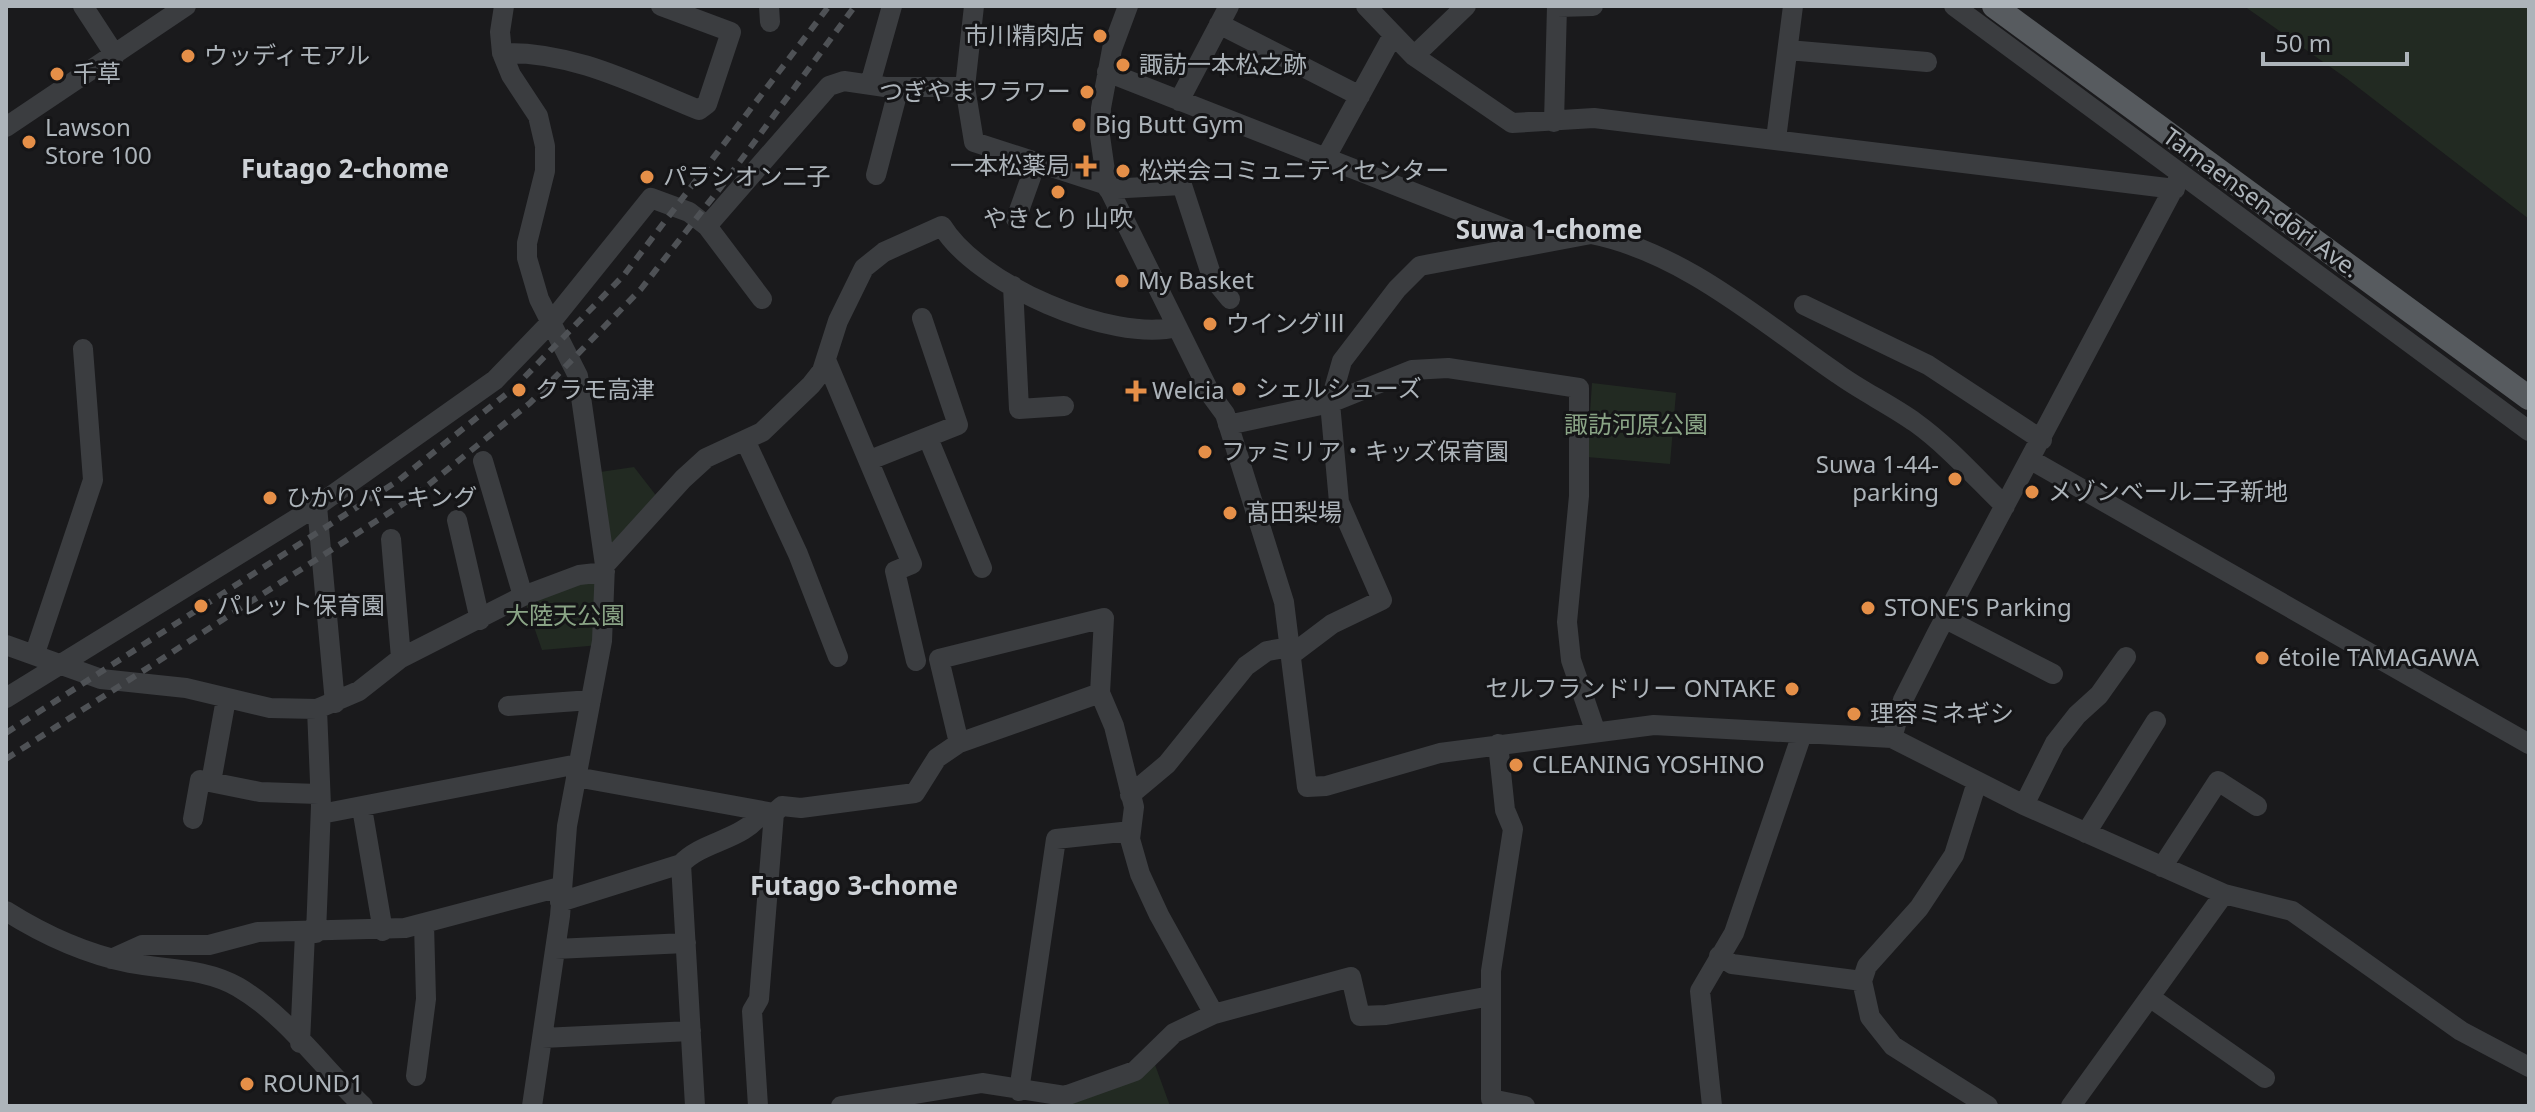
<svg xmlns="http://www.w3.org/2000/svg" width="2535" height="1112" font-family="'Noto Sans','Noto Sans JP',sans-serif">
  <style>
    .green { fill: #222a22 }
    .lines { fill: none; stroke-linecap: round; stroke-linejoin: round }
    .minor { stroke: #3b3d40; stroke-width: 20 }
    .major { stroke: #575b5f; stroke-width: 24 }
    .rail { stroke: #4e5155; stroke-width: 6; stroke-dasharray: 10 8; stroke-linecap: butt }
    .poi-dot { fill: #e58f48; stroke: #151517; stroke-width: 3 }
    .labels { text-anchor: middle; stroke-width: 6; stroke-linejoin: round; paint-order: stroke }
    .poi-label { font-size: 24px; fill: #adb4ba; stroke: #151517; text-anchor: start }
    .street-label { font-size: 24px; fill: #adb4ba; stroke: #151517 }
    .park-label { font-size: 24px; fill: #8aa486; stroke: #151517 }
    .neighbourhood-label { font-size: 26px; font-weight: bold; fill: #ced2d7; stroke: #151517 }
  </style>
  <rect width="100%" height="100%" fill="#1a1a1c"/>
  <path class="green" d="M2244,6H2529V219L2346,78Z
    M1592,383L1676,393L1670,464L1587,457Z
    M634,467L658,498L617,546L607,543L600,472Z
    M603,574L600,645L542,650L524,598Z
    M1154,1062L1170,1106H1073L1072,1103Z"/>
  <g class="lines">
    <path class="minor" d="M83,6L115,55
      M504,6L500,32L502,53L511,75L538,116L545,146V171L527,243V258L539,299L578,376L605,565L602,641L567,826L560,916L532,1106
      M769,6L770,22
      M974,6L965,87L974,142L1107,185
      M1128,6L1112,49L1101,108L1100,136L1107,185L1211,395L1225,414L1284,602L1307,787L1326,786L1440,753L1654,725L1892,738L2024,805L2224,894L2292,911L2461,1031L2529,1067
      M1366,6L1414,56L1512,123L1594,118L2175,189
      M1954,6L2529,431
      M1557,7L1593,6
      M1219,24L1360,96
      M1788,50L1927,62
      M502,53C573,51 635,84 699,110L707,104L731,32L661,6
      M1414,56L1466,6
      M1107,72L1542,243
      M870,84L892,6
      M1179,101L1229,6
      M1554,122L1557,6
      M6,127L186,6
      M1776,139L1793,6
      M1325,159L1393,35
      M876,175L899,87
      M1108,189L1182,185L1212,277L1230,299
      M1016,219L1036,163
      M707,226L829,86L844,81L885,87H965
      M1013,286L1019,409L1064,406
      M1804,305L1928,365L2042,440
      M826,360L912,564L895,571L916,661
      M1228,425L1330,403L1412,370L1448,368L1579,388V496L1567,622L1571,660L1595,730
      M928,438L982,568
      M745,440L798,554L838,657
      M870,460L958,425L922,318
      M2031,460L2529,744
      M483,461L523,596
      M317,506L335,703
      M457,520L480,620
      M391,539L401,658
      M605,565L683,479L706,458L762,432L811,385L822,371L838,321L864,268L884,252L942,226C977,284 1111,343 1177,327
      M1944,618L2053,674
      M6,645L101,679L186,688L270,708L317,709L359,691L401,658L523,596L579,575L605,572
      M35,653L93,480L83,349
      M1291,655L1332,624L1382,600L1339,502L1330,403L1342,361L1397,289L1420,266L1591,234C1683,252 1762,322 1838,374C1863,392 1891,405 1916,423C1948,446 1977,479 2005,506
      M6,698L317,506L495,380L552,321L651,198L689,212L707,226L762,299
      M508,706L591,700
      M1892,738L1903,700L1937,633L2178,180
      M959,743L939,659L1104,618L1100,693L1114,726L1134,807L1130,839L1140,874L1159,915L1214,1014
      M1498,744L1505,810L1513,829L1491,971V1099L1525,1106
      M576,777L774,813L759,999L752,1011L758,1106
      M211,782L226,699
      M1977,782L1954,855L1919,908L1867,966L1862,981L1870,1017L1893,1046L1988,1106
      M1130,795L1167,764L1246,666L1267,651L1290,647
      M2024,805L2055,743L2077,715L2099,695L2126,657
      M362,808L383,931
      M774,813L782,806L801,808L915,793L937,758L959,743L1100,693
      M321,814L578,764
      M193,819L200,780L260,792L318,794
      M2086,833L2156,721
      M681,864C703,840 744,841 763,811
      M2162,867L2218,781L2257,806
      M560,902L681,864L695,1106
      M6,911C44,935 86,954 130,963C167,970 205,968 238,987C286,1015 323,1068 363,1106
      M316,933L321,806L317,709
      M555,949L686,943
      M1719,956L1732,964L1862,981
      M111,959L142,945H209L258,932L405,928L560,887
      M2151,998L2265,1078
      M542,1038L691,1031
      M300,1043L305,933
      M416,1076L426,999L424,924
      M1019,1091L1056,839L1131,831
      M841,1106L982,1083L1065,1096L1135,1071L1174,1033L1214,1014L1351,977L1360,1016L1386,1015L1491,996
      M1712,1106L1700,991L1734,933L1802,734
      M2071,1106L2224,894"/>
    <path class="major" d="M1994,6L2529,398"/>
    <path class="rail" d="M6,733L399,480L514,388L624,275L829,6
      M6,759L412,498L530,403L641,289L724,183L855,6"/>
  </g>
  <g class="poi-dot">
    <circle cx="1100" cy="36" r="8"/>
    <circle cx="188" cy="56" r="8"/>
    <circle cx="1123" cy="65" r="8"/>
    <circle cx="57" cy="74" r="8"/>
    <circle cx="1087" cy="92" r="8"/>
    <circle cx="1079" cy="125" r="8"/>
    <circle cx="29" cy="142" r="8"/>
    <path d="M1082 154h8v8h8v8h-8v8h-8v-8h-8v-8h8z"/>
    <circle cx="1123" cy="171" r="8"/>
    <circle cx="647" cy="177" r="8"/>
    <circle cx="1058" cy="192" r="8"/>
    <circle cx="1122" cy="281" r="8"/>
    <circle cx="1210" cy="324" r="8"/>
    <circle cx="1239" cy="389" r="8"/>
    <circle cx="519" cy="390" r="8"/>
    <path d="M1132 379h8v8h8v8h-8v8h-8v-8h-8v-8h8z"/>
    <circle cx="1205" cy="452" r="8"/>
    <circle cx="1955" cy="479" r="8"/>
    <circle cx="2032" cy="492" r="8"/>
    <circle cx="270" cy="498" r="8"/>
    <circle cx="1230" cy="513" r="8"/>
    <circle cx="201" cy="606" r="8"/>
    <circle cx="1868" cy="608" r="8"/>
    <circle cx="2262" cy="658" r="8"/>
    <circle cx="1792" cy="689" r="8"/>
    <circle cx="1854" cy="714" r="8"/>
    <circle cx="1516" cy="765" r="8"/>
    <circle cx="247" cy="1084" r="8"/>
  </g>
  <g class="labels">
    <g class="poi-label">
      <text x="1084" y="44" text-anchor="end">市川精肉店</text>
      <text x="204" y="64">ウッディモアル</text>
      <text x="1139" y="73">諏訪一本松之跡</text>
      <text x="73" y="82">千草</text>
      <text x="1071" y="100" text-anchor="end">つぎやまフラワー</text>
      <text x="1095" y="133">Big Butt Gym</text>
      <text x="45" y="136">Lawson<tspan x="45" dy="28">Store 100</tspan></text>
      <text x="1070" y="174" text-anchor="end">一本松薬局</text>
      <text x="1139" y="179">松栄会コミュニティセンター</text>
      <text x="663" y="185">パラシオン二子</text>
      <text x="1058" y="227" text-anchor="middle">やきとり 山吹</text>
      <text x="1138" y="289">My Basket</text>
      <text x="1226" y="332">ウイングⅢ</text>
      <text x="1255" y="397">シェルシューズ</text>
      <text x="535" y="398">クラモ高津</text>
      <text x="1152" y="399">Welcia</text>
      <text x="1221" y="460">ファミリア・キッズ保育園</text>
      <text x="1939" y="473" text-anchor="end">Suwa 1-44-<tspan x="1939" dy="28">parking</tspan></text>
      <text x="2048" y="500">メゾンベール二子新地</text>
      <text x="286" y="506">ひかりパーキング</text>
      <text x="1246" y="521">髙田梨場</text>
      <text x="217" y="614">パレット保育園</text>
      <text x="1884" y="616">STONE'S Parking</text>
      <text x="2278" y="666">étoile TAMAGAWA</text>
      <text x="1776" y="697" text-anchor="end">セルフランドリー ONTAKE</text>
      <text x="1870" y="722">理容ミネギシ</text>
      <text x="1532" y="773">CLEANING YOSHINO</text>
      <text x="263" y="1092">ROUND1</text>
    </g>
    <g class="street-label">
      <text transform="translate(2261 203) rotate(36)" y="8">Tamaensen-dōri Ave.</text>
    </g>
    <g class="park-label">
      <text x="1636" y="433">諏訪河原公園</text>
      <text x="565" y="624">大陸天公園</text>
    </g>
    <g class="neighbourhood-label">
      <text x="345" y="178">Futago 2-chome</text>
      <text x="1549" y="239">Suwa 1-chome</text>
      <text x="854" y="895">Futago 3-chome</text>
    </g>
  </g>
  <rect width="2535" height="1112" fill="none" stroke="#adb4ba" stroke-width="16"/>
  <path d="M2263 52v12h144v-12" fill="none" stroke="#adb4ba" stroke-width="4"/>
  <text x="2275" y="52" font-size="24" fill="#adb4ba" stroke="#151517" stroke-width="6" paint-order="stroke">50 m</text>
</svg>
